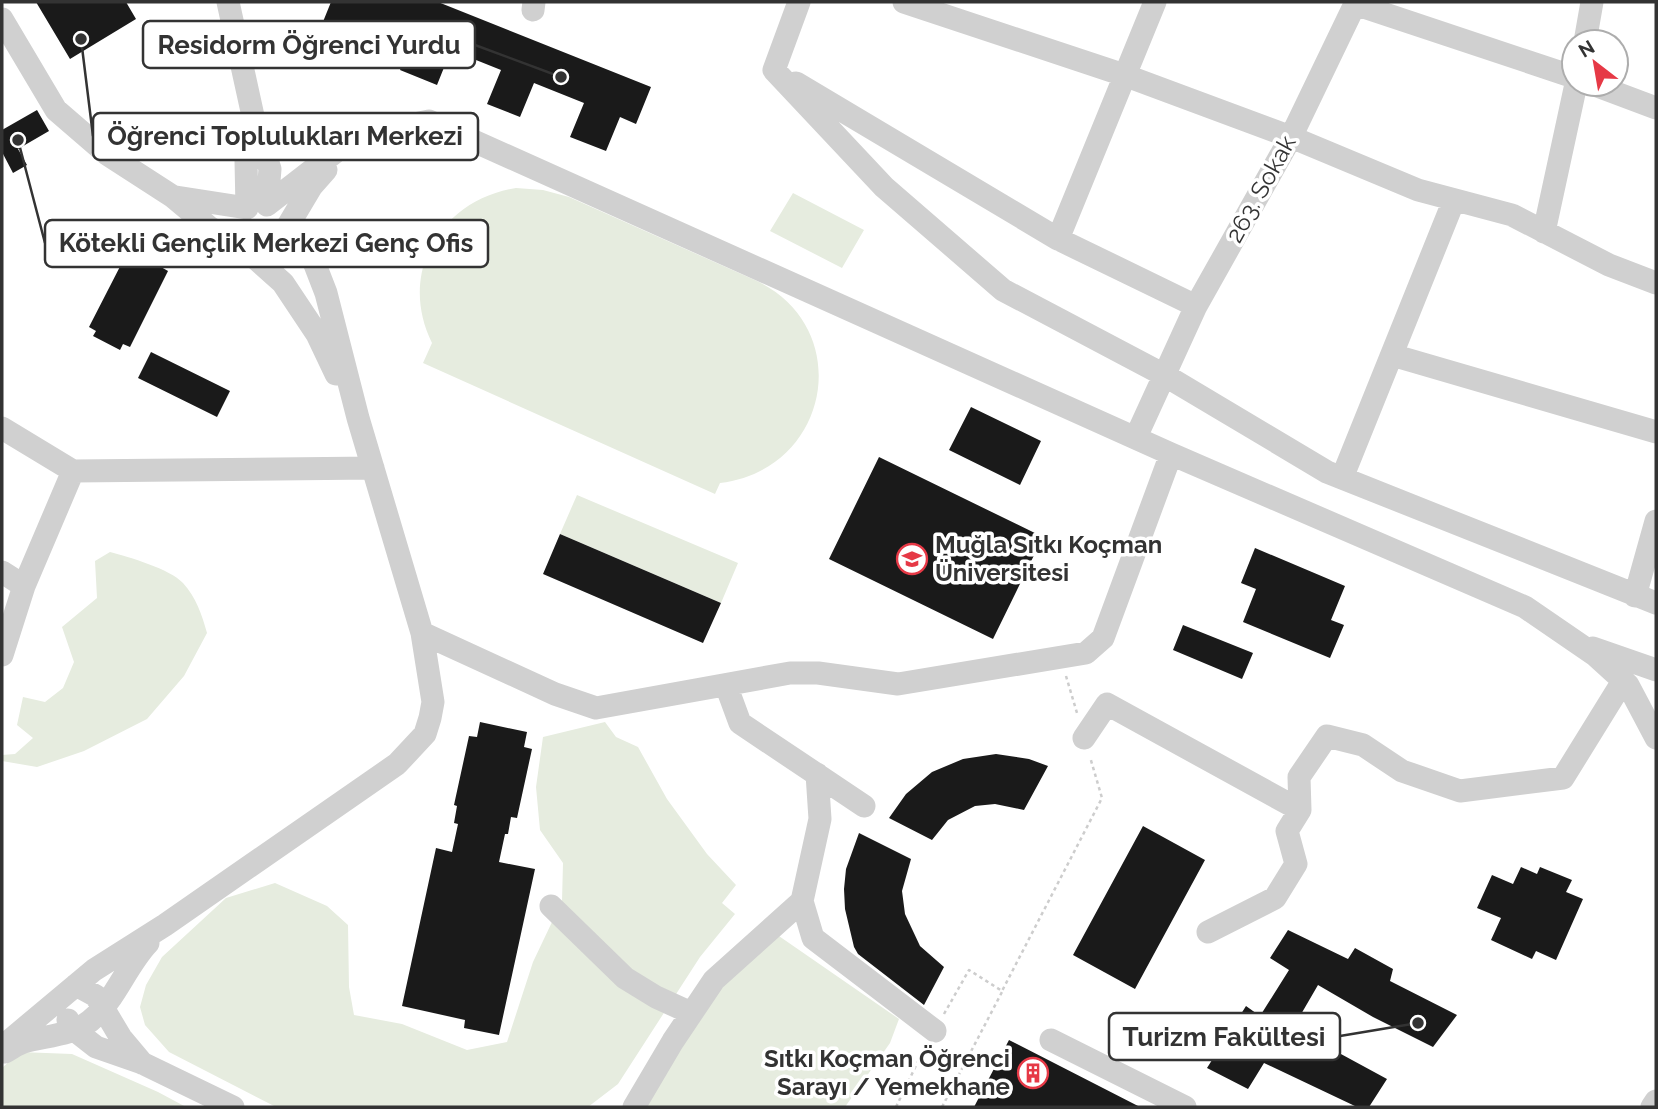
<svg xmlns="http://www.w3.org/2000/svg" width="1658" height="1109" font-family="Raleway,sans-serif">
  <style>
    .green { fill: #e6ecdf }
    .building { fill: #1a1a1a }
    .lines { fill: none; stroke-linecap: round; stroke-linejoin: round }
    .path { stroke: #cdcdcd; stroke-width: 2.5; stroke-dasharray: 3.5 3.5; stroke-linecap: butt }
    .minor { stroke: #d0d0d0; stroke-width: 23 }
    .labels { text-anchor: middle; stroke-width: 7; stroke-linejoin: round; paint-order: stroke }
    .street-label { font-size: 24px; fill: #333; stroke: #fff }
    .poi-label { font-size: 24px; font-weight: bold; fill: #333; stroke: #fff; text-anchor: start }
    .leader { fill: none; stroke: #333; stroke-width: 2.5 }
    .callout-dot { fill: #333; stroke: #fff; stroke-width: 2.5 }
    .callout { fill: #fff; stroke: #333; stroke-width: 2.5 }
    .callout-label { font-size: 26px; text-anchor: middle; font-weight: bold; fill: #333 }
  </style>
  <rect width="100%" height="100%" fill="#fff"/>
  <path class="green" d="M516,188L543,190L569,197L757,281C857,330 829,470 720,483L715,494L423,363L432,343C397,272 441,200 516,188Z
    M793,193L864,230L842,268L770,231Z
    M577,495L738,563L721,603L560,534Z
    M110,552C129,557 170,569 183,583C196,597 202,615 207,633L184,676L147,719L84,751L37,767L2,761V755L15,754L33,738L17,725L23,697L45,702L63,688L74,662L62,627L97,598L95,561Z
    M605,722L616,737L638,747L667,799L707,854L736,885L722,903L735,914L700,957L618,1084L588,1107H276L169,1052L145,1025L140,1007L146,985L162,957L226,898L275,883L327,906L348,925L349,987L354,1015L402,1024L467,1050L507,1042L533,962L562,901L563,863L540,830L536,787L543,737Z
    M776,934L899,1019L890,1043L845,1107H626L702,1006Z
    M20,1052L72,1054L158,1092L186,1107H2V1068Z"/>
  <path class="building" d="M36,2H126L136,19L70,59Z
    M331,2H438L651,87L636,124L620,117L606,151L570,137L584,103L534,83L520,117L487,104L501,70L451,50L437,85L400,70L413,38L368,20L355,54L316,39Z
    M37,110L49,131L18,149L27,165L13,173L2,152V130Z
    M137,248L164,261L161,267L168,271L130,347L123,344L120,350L93,336L96,331L89,327L128,251L135,254Z
    M151,352L230,391L217,417L138,378Z
    M971,407L1041,441L1020,485L949,450Z
    M879,457L1043,537L993,639L829,559Z
    M560,534L721,603L703,643L543,574Z
    M1255,548L1345,586L1331,620L1344,625L1330,658L1243,622L1256,589L1241,583Z
    M1183,625L1253,653L1242,679L1173,650Z
    M480,722L527,732L524,747L532,749L517,818L511,817L508,834H505L499,862L535,869L499,1035L464,1028L465,1020L402,1006L436,848L452,852L458,824L454,823L457,806L454,805L469,736L477,737Z
    M996,754L1029,759L1048,766L1024,810L995,804L975,806L948,820L932,840L889,818L906,794L932,772L963,759Z
    M1143,826L1205,860L1135,989L1073,955Z
    M859,833L911,859L902,891L905,914L920,946L944,967L924,1005L858,954L854,947L845,909L844,889L846,869Z
    M1521,867L1537,874L1540,867L1572,880L1566,892L1583,899L1556,960L1536,951L1532,959L1491,940L1501,918L1477,908L1492,875L1513,884Z
    M1288,930L1348,959L1355,948L1393,969L1390,981L1457,1015L1433,1047L1373,1017L1318,985L1293,1028L1387,1079L1369,1107H1357L1264,1063L1248,1089L1207,1068L1246,1006L1260,1016L1289,970L1270,958Z
    M1009,1040L1140,1107H974Z"/>
  <g class="lines">
    <path class="path" d="M1066,676L1077,713
      M944,1014L969,970L1002,991L1102,798L1090,757
      M896,1107L925,1047
      M942,1107L1002,992"/>
    <path class="minor" d="M228,2L253,116L270,169L267,205
      M799,2L774,70L884,187L1003,290L1166,376L1327,472L1656,603
      M904,2L1124,75L1291,137L1418,190L1512,215L1609,265L1656,283
      M1155,2L1058,239L1196,306
      M1355,4L1574,77
      M533,10L534,2
      M2,19L56,110L107,154L172,196L209,227L244,248L283,283L317,334L336,374
      M1585,42L1592,2
      M796,83L1058,239
      M1592,84L1656,108
      M176,197L247,208L246,161L252,122
      M267,205L356,136L429,121L1171,454L1525,607L1595,655L1628,685L1656,738
      M1544,232L1576,84
      M1392,355L1656,432
      M2,428L73,471L373,468
      M1136,437L1196,306L1291,137L1356,2
      M1342,478L1454,200
      M2,572L24,586
      M1635,596L1656,521
      M422,633L555,694L596,708L790,673H818L898,684L1086,653L1103,638L1171,454
      M1593,648L1656,670
      M2,655L24,586L73,471
      M726,685L740,723L864,806
      M1084,738L1107,704L1300,810L1287,831L1296,864L1275,898L1208,932
      M817,774L820,819L802,901L813,938L935,1031
      M1300,810L1299,777L1327,736L1363,745L1402,771L1460,791L1563,778L1623,681
      M551,906L625,978L656,997L691,1013
      M76,985L96,996L121,1038L142,1063
      M68,1020L73,1029L96,1047L142,1063L233,1107
      M1051,1040L1185,1107
      M2,1047L94,970L165,925L397,764L425,734L430,718L433,702L422,633L358,418L326,293L307,244L286,229L311,187L326,170
      M5,1052C11,1049 17,1044 24,1042C45,1036 73,1035 90,1021C115,1001 126,966 148,943
      M634,1107L673,1041L714,980L802,901
      M1652,1107L1656,1101"/>
  </g>
  <defs>
    <g id="university-ring" transform="scale(1.575)"><circle r="9.5" fill="#fff" stroke="#e63946" stroke-width="1.5"/><path d="M0-5L7-2L0 1L-7-2ZM-4 1L0 2.5L4 1V4Q0 6-4 4Z" fill="#e63946"/></g>
    <g id="building-ring" transform="scale(1.575)"><circle r="9.5" fill="#fff" stroke="#e63946" stroke-width="1.5"/><path d="M-4-6H4V6H1V3H-1V6H-4ZM-2.5-4.3h1.7v1.8h-1.7ZM.8-4.3h1.7v1.8H.8ZM-2.5-1h1.7V.8h-1.7ZM.8-1h1.7V.8H.8Z" fill="#e63946"/></g>
  </defs>
  <g fill-rule="evenodd">
    <use href="#university-ring" x="912" y="559"/>
    <use href="#building-ring" x="1033" y="1073"/>
  </g>
  <g class="labels">
    <g class="street-label">
      <text transform="translate(1261 189) rotate(-61)" y="8">263. Sokak</text>
    </g>
    <g class="poi-label">
      <text x="935" y="553">Muğla Sıtkı Koçman<tspan x="935" dy="28">Üniversitesi</tspan></text>
      <text x="1010" y="1067" text-anchor="end">Sıtkı Koçman Öğrenci<tspan x="1010" dy="28">Sarayı / Yemekhane</tspan></text>
    </g>
  </g>
  <path class="leader" d="M561 77L475 45M81 39L93 136M18 140L45 243M1418 1023L1340 1036"/>
  <g class="callout-dot">
    <circle cx="561" cy="77" r="7"/>
    <circle cx="81" cy="39" r="7"/>
    <circle cx="18" cy="140" r="7"/>
    <circle cx="1418" cy="1023" r="7"/>
  </g>
  <g class="callout">
    <rect x="143" y="21" width="332" height="47" rx="7"/>
    <rect x="93" y="113" width="385" height="47" rx="7"/>
    <rect x="45" y="220" width="443" height="47" rx="7"/>
    <rect x="1109" y="1013" width="231" height="47" rx="7"/>
  </g>
  <g class="callout-label">
    <text x="309" y="54">Residorm Öğrenci Yurdu</text>
    <text x="285" y="145">Öğrenci Toplulukları Merkezi</text>
    <text x="266" y="252">Kötekli Gençlik Merkezi Genç Ofis</text>
    <text x="1224" y="1046">Turizm Fakültesi</text>
  </g>
  <rect width="1658" height="1109" fill="none" stroke="#333333" stroke-width="7"/>
  <g transform="translate(1595 63) rotate(329)"><circle r="33" fill="#ffffff" stroke="#adadad" stroke-width="2"/>
  <path d="M0-5L12 26L0 18L-12 26Z" fill="#e63946"/>
  <text y="-10" font-size="19" font-weight="bold" text-anchor="middle" fill="#333333">N</text>
  </g>
</svg>
